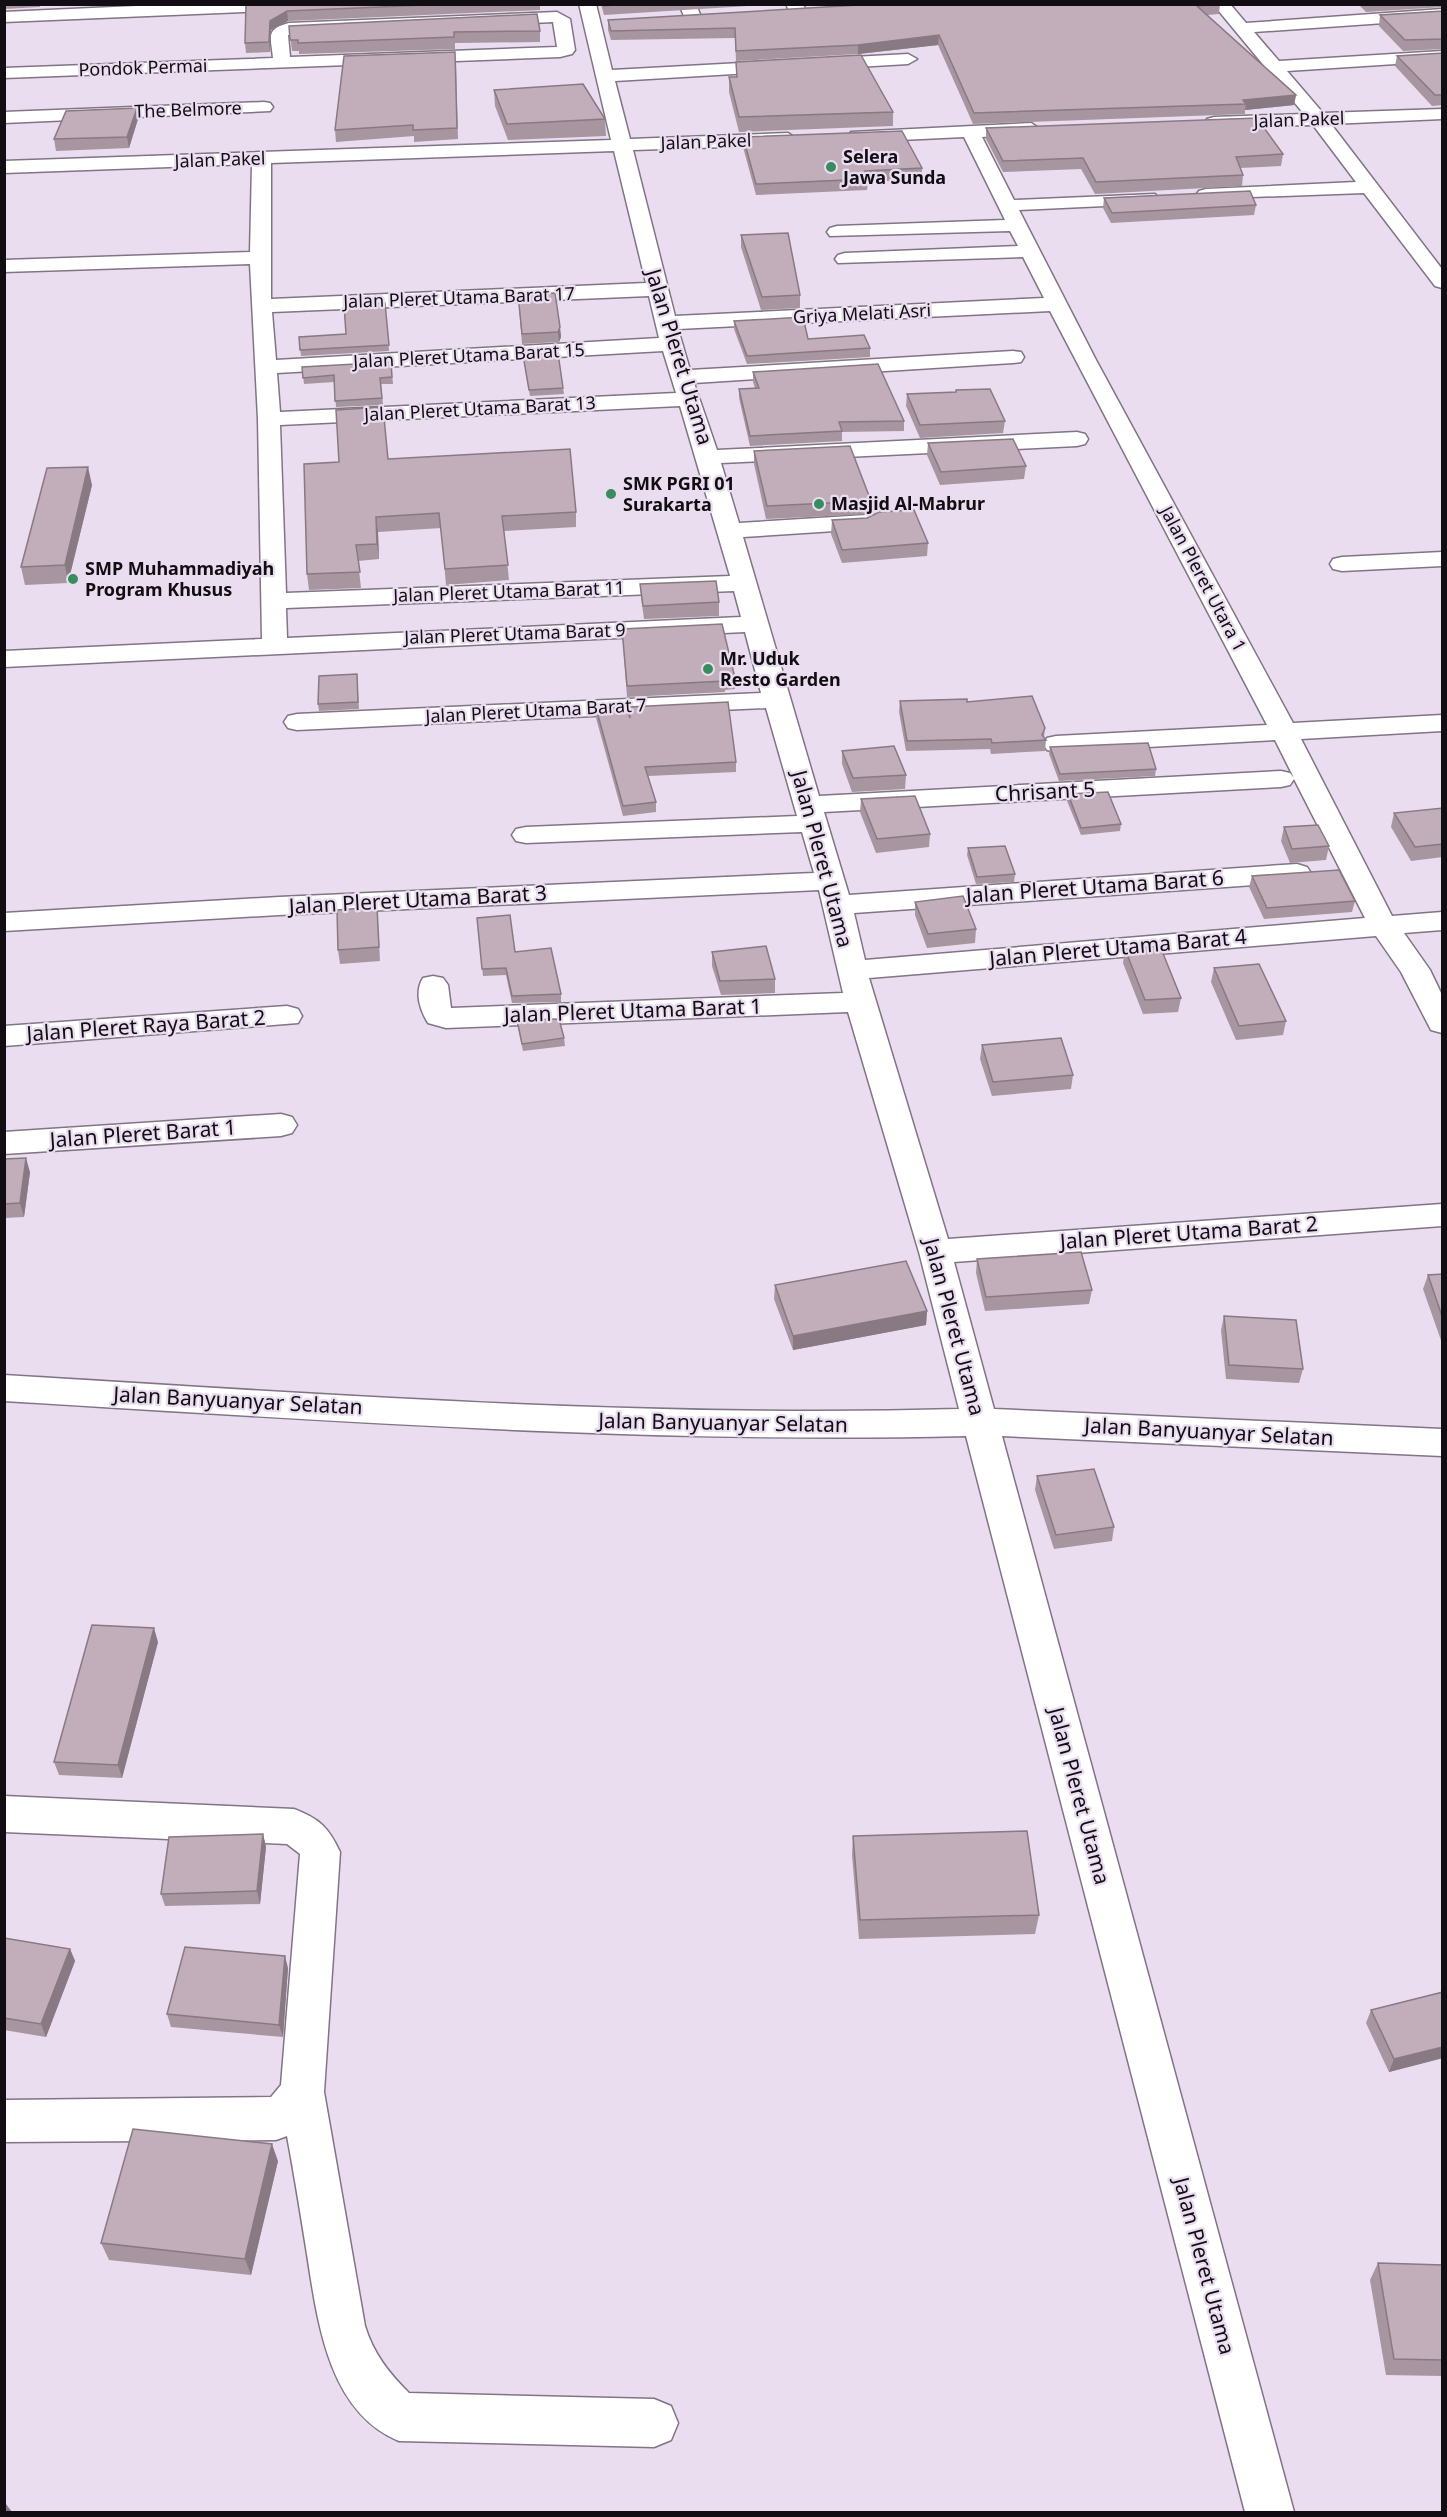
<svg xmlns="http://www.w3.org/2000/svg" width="1447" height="2517" font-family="'Noto Sans',sans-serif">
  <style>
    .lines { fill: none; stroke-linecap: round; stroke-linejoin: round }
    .minor-casing { stroke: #807485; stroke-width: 3 }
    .minor { fill: #fff; fill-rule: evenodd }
    .wall { fill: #a795a0 }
    .shaded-wall { fill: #887982 }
    .building { fill: #c2adba; stroke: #887982; stroke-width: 1.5 }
    .poi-dot { fill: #398c5e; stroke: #eaddf0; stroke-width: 2 }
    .labels { text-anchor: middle; stroke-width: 4.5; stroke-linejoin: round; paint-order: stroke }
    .far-street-label { font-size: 18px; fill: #110d13; stroke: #eaddf0 }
    .far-poi-label { font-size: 18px; font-weight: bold; fill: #110d13; stroke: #eaddf0; text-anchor: start }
    .street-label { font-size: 21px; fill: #110d13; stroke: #eaddf0 }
  </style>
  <rect width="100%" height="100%" fill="#eaddf0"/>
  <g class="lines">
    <g class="minor-casing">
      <path id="minor" d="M180,4L298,5L290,10L4,22V12Z
        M579,4H596L612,70L908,54L917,59L908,64L615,81L630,139L788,133L797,139L788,145L633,150L675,316L1044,298L1023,257L838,263L835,259L838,255L845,253L1018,246L1010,231L830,236L827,232L830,228L837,226L1005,220L964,137L858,142L851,140L849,136L851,132L1031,123L1040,129L1038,133L982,137L1014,200L1155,194L1158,198L1148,204L1019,210L1096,360L1293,723L1442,715V731L1301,739L1392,916L1442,912V930L1404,933L1430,970L1442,995V1033L1431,1030L1401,972L1376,936L869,978L948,1239L1442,1204V1226L954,1262L994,1409L1442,1429V1456L1002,1436L1294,2512H1245L966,1436C645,1444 325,1420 4,1401V1375C323,1394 640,1418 959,1409L919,1252L848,1012L446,1028L428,1023C420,1010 414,992 423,978L433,976L443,978L448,985L451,1008L843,993L819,890L279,915L4,931V913L279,897L814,873L802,832L526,843L516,841L512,835L516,829L526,827L797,816L766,708L297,730L288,728L284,722L288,716L297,714L761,693L745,632L4,667V651L262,639L258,419L250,264L4,272V260L250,252L252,164L4,173V161L611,140ZM614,151L646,283L271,299V163ZM649,296L659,338L276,360L272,312ZM1050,311L1267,725L1056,736L1047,738L1043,744L1047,750L1056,752L1275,740L1294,778L1290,773L1281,771L819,796L743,537L866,529L874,527L878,522L874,517L866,515L739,523L721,463L1077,446L1085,444L1088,439L1085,434L1077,432L717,450L694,383L1013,363L1021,362L1024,357L1021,352L1013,351L690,370L678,329ZM663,351L676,393L280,412L277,373ZM680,406L730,576L286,593L280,425ZM734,591L741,617L287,638L286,608ZM1294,779L1365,918L865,960L854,913L1297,882L1307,879L1311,873L1307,867L1297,864L849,895L824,812L1281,787L1290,785Z
        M679,4H696L701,17L698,21H686Z
        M786,4H803L806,11L803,15H791Z
        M1213,4H1230L1246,23L1442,9V19L1254,32L1279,61L1442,51V61L1287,71L1323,113L1442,109V119L1331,124L1442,269V288L1435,286L1364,193L1199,199L1196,195L1199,191L1206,189L1356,182L1313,125L1207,127L1205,123L1207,119L1214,117L1304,114Z
        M557,12L570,19L575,50L572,54L560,57L4,78V68L273,58C271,37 265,29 289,23ZM553,22L557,47L290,57L288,35Z
        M264,102L270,103L273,107L270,111L4,123V112Z
        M1442,552V566L1342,571L1333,569L1330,564L1333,559L1342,557Z
        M287,1006L298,1009L302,1016L298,1023L4,1046V1026Z
        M281,1114L292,1117L297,1125L292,1133L281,1136L4,1154V1132Z
        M4,1796L294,1809C320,1819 329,1828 340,1852L324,2092L365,2326C373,2353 389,2373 409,2393L654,2399L671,2406L678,2423L671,2440L654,2447L399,2441C326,2411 317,2316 306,2248C300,2211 294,2173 287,2136L276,2140L4,2142V2100L271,2097L281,2085L300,1854L287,1844L4,1832Z"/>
    </g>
    <use href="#minor" class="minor"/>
  </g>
  <path class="wall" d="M4,4H40V7L4,9Z
    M246,4H540V10L288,21L271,30L270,52L246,53L245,43Z
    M601,4H781L604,15Z
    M1220,4L1219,14L1207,15L1296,95L1294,105L1245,110V114L973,124L938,45L858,54L736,61L735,38L611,40L608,30V20Z
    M1358,4H1443V7L1366,12Z
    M1443,11V49L1403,51L1379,26L1380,15Z
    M289,26L540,31V42L455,43V49L299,54V51H292Z
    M1443,53V105L1432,106L1395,66L1397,56Z
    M736,62L893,112V126L739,132L729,92V77H736Z
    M456,63L458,139L414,142V136L336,142L335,130Z
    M494,90L605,119L606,136L508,140L495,106Z
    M137,108L138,119L129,148L56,151L54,139Z
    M986,128L1283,154L1281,166L1240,168L1243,175L1242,186L1095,194L1081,169L1003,172L986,139Z
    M743,137L922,168V179L868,182L867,190L756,195L743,147Z
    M1104,198L1256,205L1254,215L1111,223L1103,208Z
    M741,235L800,295V308L761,310L741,247Z
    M555,293L561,337L559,342L522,344L518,294Z
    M385,303L389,351L301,356L299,337L346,334Z
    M734,321L808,339L870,348V357L747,364L734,329Z
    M523,355L563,388L564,394L530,396Z
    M391,362L393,384H381L383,405L336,407L334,382L304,384L302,367Z
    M753,372L904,421V431L842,432V441L750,446L739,398V389L755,388L753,382Z
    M956,390L1005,421L1003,433L920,438L906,406L907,394L956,393Z
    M928,443L1026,466L1024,479L940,485L927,455Z
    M754,451L871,501V514L766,519L754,464Z
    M388,459L576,512V527L504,531L509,580L446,585L441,528L378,532L379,559L358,561L361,588L309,590L307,574L339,462Z
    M92,485L68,583L25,585L21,567Z
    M832,520L928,543L927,556L842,563L831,534Z
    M640,584L719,602V616L644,619L641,597Z
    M622,629L735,678V689L725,690V692L627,697Z
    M357,674L359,709L319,711L318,704Z
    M900,701L967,702L1045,728L1044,737L1046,740L1045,751L991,754L990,749L906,751L899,712Z
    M596,708L629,715L736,762V772L648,776L656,802V812L623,816L596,718Z
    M1050,747L1156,769L1155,776L1059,781L1049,754Z
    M842,751L906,775L905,789L852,792L842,764Z
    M1068,794L1121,824L1120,831L1081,835L1067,801Z
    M861,799L930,834L929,847L876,853L860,812Z
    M1443,808V857L1411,861L1391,827L1394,813Z
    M1284,827L1329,846L1326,860L1290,863L1281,841Z
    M968,848L1015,874L1014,882L976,884L967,855Z
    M1252,876L1355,901L1352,912L1264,919L1249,887Z
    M915,902L976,929L975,943L927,948L915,915Z
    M377,907L378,921L380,961L340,964L338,950Z
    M477,918L515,952L561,994V1002L512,1003L506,975L483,976Z
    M1125,949L1181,998L1178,1012L1143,1014L1123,963Z
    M712,952L775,979V993L721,995L712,966Z
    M1214,968L1286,1021L1283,1035L1236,1040L1211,982Z
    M517,1020L564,1038L565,1046L523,1051L518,1027Z
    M982,1045L1073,1075L1071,1089L992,1096L980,1059Z
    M4,1159L30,1172L24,1217L4,1218Z
    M977,1259L1092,1290L1089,1304L985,1311L976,1273Z
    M1443,1274V1346L1423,1289L1428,1275Z
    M775,1285L927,1311L926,1325L793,1350L774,1299Z
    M1224,1316L1303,1369L1299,1383L1226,1379L1221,1330Z
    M1037,1476L1114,1527L1112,1541L1054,1549L1035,1490Z
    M158,1642L122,1778L59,1775L54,1762Z
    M263,1834L266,1847L260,1904L165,1906L161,1894Z
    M853,1836L1039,1915L1035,1934L859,1939L852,1855Z
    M4,1938L70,1949L75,1961L46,2037L4,2030Z
    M288,1968L283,2037L171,2027L167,2014Z
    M1443,1992V2058L1389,2072L1366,2023L1371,2010Z
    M278,2161L251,2275L109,2260L101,2243Z
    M1378,2263L1443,2265V2376L1386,2375L1370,2280Z"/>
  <path class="shaded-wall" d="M287,11L288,21L271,30L270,52L269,42L270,21Z
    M939,35L938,45L858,54V45Z
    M1296,95L1294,105L1245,110L1246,104L1243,100Z
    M137,108L138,119L129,148L127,137Z
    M560,327L561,337L559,342L558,332Z
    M88,467L92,485L68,583L65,565Z
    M376,517L378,532L379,559L377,544Z
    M26,1158L30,1172L24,1217L20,1203Z
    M927,1311L926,1325L793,1350V1336Z
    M154,1628L158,1642L122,1778L118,1765Z
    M263,1834L266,1847L260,1904L257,1891Z
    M70,1949L75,1961L46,2037L41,2024Z
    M285,1956L288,1968L283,2037L279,2025Z
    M1443,2047V2058L1389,2072L1394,2059Z
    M272,2144L278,2161L251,2275L245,2259Z
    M6,2504L12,2512H5Z"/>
  <path class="building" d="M246,4H450L287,11L270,21L269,42L245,43Z
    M603,4H625L604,6Z
    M875,4H1220L1197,6L1296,95L1243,100L1246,104L974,113L939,35L858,45L736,51L735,28L611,31L608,20Z
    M1443,11V39L1405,40L1380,15Z
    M537,14L540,31L454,32V37L298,43V40H290L289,26Z
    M455,52L457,128L413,130V125L335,130L344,56Z
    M1443,53V95H1435L1397,56Z
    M861,55L893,112L739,117L729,77H737L736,62Z
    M583,84L605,119L507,124L494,90Z
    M137,108L127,137L54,139L66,111Z
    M1257,118L1283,154L1236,157L1243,175L1096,182L1083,158L1003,161L986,128Z
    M902,131L922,168L865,171L868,179L756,184L743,137Z
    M1250,191L1256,205L1112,213L1104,198Z
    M788,233L800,295L762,297L741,235Z
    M555,293L560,327L558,332L522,334L518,294Z
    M385,303L389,345L300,350L299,337L346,334L344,305Z
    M803,317L808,339L864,335L870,348L747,356L734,321Z
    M558,353L563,388L529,390L523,355Z
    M391,362L392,377L380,378L382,398L335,401L334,375L303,378L302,367Z
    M878,364L904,421L839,422L842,431L750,436L739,389L759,388L753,372Z
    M990,389L1005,421L920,425L907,394L956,392V390Z
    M383,407L388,459L570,449L576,512L502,516L508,565L445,569L439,513L376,517L377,544L356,545L360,572L307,574L304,464L339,462L336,410Z
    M1013,439L1026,466L941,472L928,443Z
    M850,446L871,501L767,506L754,451Z
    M88,467L65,565L21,567L47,468Z
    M914,510L928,543L842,550L832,520L867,518L879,512Z
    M716,581L719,602L643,606L640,584Z
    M722,624L735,678L724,679L725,681L627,686L622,629Z
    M357,674L358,702L318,704L319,676Z
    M1032,696L1045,728L1042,735L1046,740L992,743L991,739L907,741L900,701L967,699V702Z
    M728,702L736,762L645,767L656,802L623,806L596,708L626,707L630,718L629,707Z
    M1148,743L1156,769L1060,774L1050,747Z
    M894,746L906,775L853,778L842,751Z
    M1108,792L1121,824L1081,828L1068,794Z
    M915,796L930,834L877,839L861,799Z
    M1443,808V844L1415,847L1394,813Z
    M1318,825L1329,846L1292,849L1284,827Z
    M1005,846L1015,874L977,877L968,848Z
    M1339,870L1355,901L1267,908L1252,876Z
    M963,896L976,929L928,934L915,902Z
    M377,907L379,947L338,950L337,910Z
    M510,915L515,952L551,948L561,994L512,996L506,968L482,969L477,918Z
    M766,946L775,979L720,981L712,952Z
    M1160,946L1181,998L1145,1000L1125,949Z
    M1259,964L1286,1021L1239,1026L1214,968Z
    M559,1019L564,1038L522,1044L517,1020Z
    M1061,1038L1073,1075L993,1082L982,1045Z
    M26,1158L20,1203L4,1204V1159Z
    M1081,1252L1092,1290L986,1297L977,1259Z
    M906,1261L927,1311L793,1336L775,1285Z
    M1443,1274V1319L1428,1275Z
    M1224,1316L1296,1320L1303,1369L1229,1365Z
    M1094,1469L1114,1527L1056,1535L1037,1476Z
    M92,1625L154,1628L118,1765L54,1762Z
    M1027,1831L1039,1915L860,1920L853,1836Z
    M263,1834L257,1891L161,1894L169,1837Z
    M4,1938L70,1949L41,2024L4,2018Z
    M185,1947L285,1956L279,2025L167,2014Z
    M1443,1992V2047L1394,2059L1371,2010Z
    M133,2129L272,2144L245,2259L101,2243Z
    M1378,2263L1443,2265V2360L1394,2359Z"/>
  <g class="poi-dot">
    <circle cx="831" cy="167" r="6"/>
    <circle cx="611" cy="494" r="6"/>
    <circle cx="819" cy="504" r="6"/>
    <circle cx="73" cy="579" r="6"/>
    <circle cx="708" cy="669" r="6"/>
  </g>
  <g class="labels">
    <g class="far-street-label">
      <text transform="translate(143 68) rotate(-2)" y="6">Pondok Permai</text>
      <text transform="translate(188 110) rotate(-2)" y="6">The Belmore</text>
      <text transform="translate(1299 120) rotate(-2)" y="6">Jalan Pakel</text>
      <text transform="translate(706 142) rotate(-2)" y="6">Jalan Pakel</text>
      <text transform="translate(220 160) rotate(-2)" y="6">Jalan Pakel</text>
      <text transform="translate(459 298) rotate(-2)" y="6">Jalan Pleret Utama Barat 17</text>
      <text transform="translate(862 314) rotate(-3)" y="6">Griya Melati Asri</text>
      <text transform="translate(469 356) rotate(-3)" y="6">Jalan Pleret Utama Barat 15</text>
      <text transform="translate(480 409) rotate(-3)" y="6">Jalan Pleret Utama Barat 13</text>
      <text transform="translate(1203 579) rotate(62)" y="6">Jalan Pleret Utara 1</text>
      <text transform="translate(509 592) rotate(-2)" y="6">Jalan Pleret Utama Barat 11</text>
      <text transform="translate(515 634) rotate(-2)" y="6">Jalan Pleret Utama Barat 9</text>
      <text transform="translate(536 711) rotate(-3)" y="6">Jalan Pleret Utama Barat 7</text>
    </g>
    <g class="far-poi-label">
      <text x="843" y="163">Selera<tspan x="843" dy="21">Jawa Sunda</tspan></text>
      <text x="623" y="490">SMK PGRI 01<tspan x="623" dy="21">Surakarta</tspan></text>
      <text x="831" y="510">Masjid Al-Mabrur</text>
      <text x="85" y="575">SMP Muhammadiyah<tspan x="85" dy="21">Program Khusus</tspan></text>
      <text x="720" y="665">Mr. Uduk<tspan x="720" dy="21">Resto Garden</tspan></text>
    </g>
    <g class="street-label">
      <text transform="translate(679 357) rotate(73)" y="7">Jalan Pleret Utama</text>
      <text transform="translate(1045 792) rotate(-3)" y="7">Chrisant 5</text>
      <text transform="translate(822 859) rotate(75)" y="7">Jalan Pleret Utama</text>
      <text transform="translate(1095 887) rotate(-4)" y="7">Jalan Pleret Utama Barat 6</text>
      <text transform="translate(418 900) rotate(-3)" y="7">Jalan Pleret Utama Barat 3</text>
      <text transform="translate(1118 948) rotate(-5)" y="7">Jalan Pleret Utama Barat 4</text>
      <text transform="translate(633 1011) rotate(-2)" y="7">Jalan Pleret Utama Barat 1</text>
      <text transform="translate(146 1026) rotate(-4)" y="7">Jalan Pleret Raya Barat 2</text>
      <text transform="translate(143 1134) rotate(-4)" y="7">Jalan Pleret Barat 1</text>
      <text transform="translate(1189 1233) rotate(-4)" y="7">Jalan Pleret Utama Barat 2</text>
      <text transform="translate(954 1327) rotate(75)" y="7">Jalan Pleret Utama</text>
      <text transform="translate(238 1401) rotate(3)" y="7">Jalan Banyuanyar Selatan</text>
      <text transform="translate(723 1423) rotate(1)" y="7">Jalan Banyuanyar Selatan</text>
      <text transform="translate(1209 1432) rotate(3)" y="7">Jalan Banyuanyar Selatan</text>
      <text transform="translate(1079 1796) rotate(75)" y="7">Jalan Pleret Utama</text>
      <text transform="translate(1204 2266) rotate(75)" y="7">Jalan Pleret Utama</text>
    </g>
  </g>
  <rect width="1447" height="2517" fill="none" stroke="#110d13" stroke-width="12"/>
</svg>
